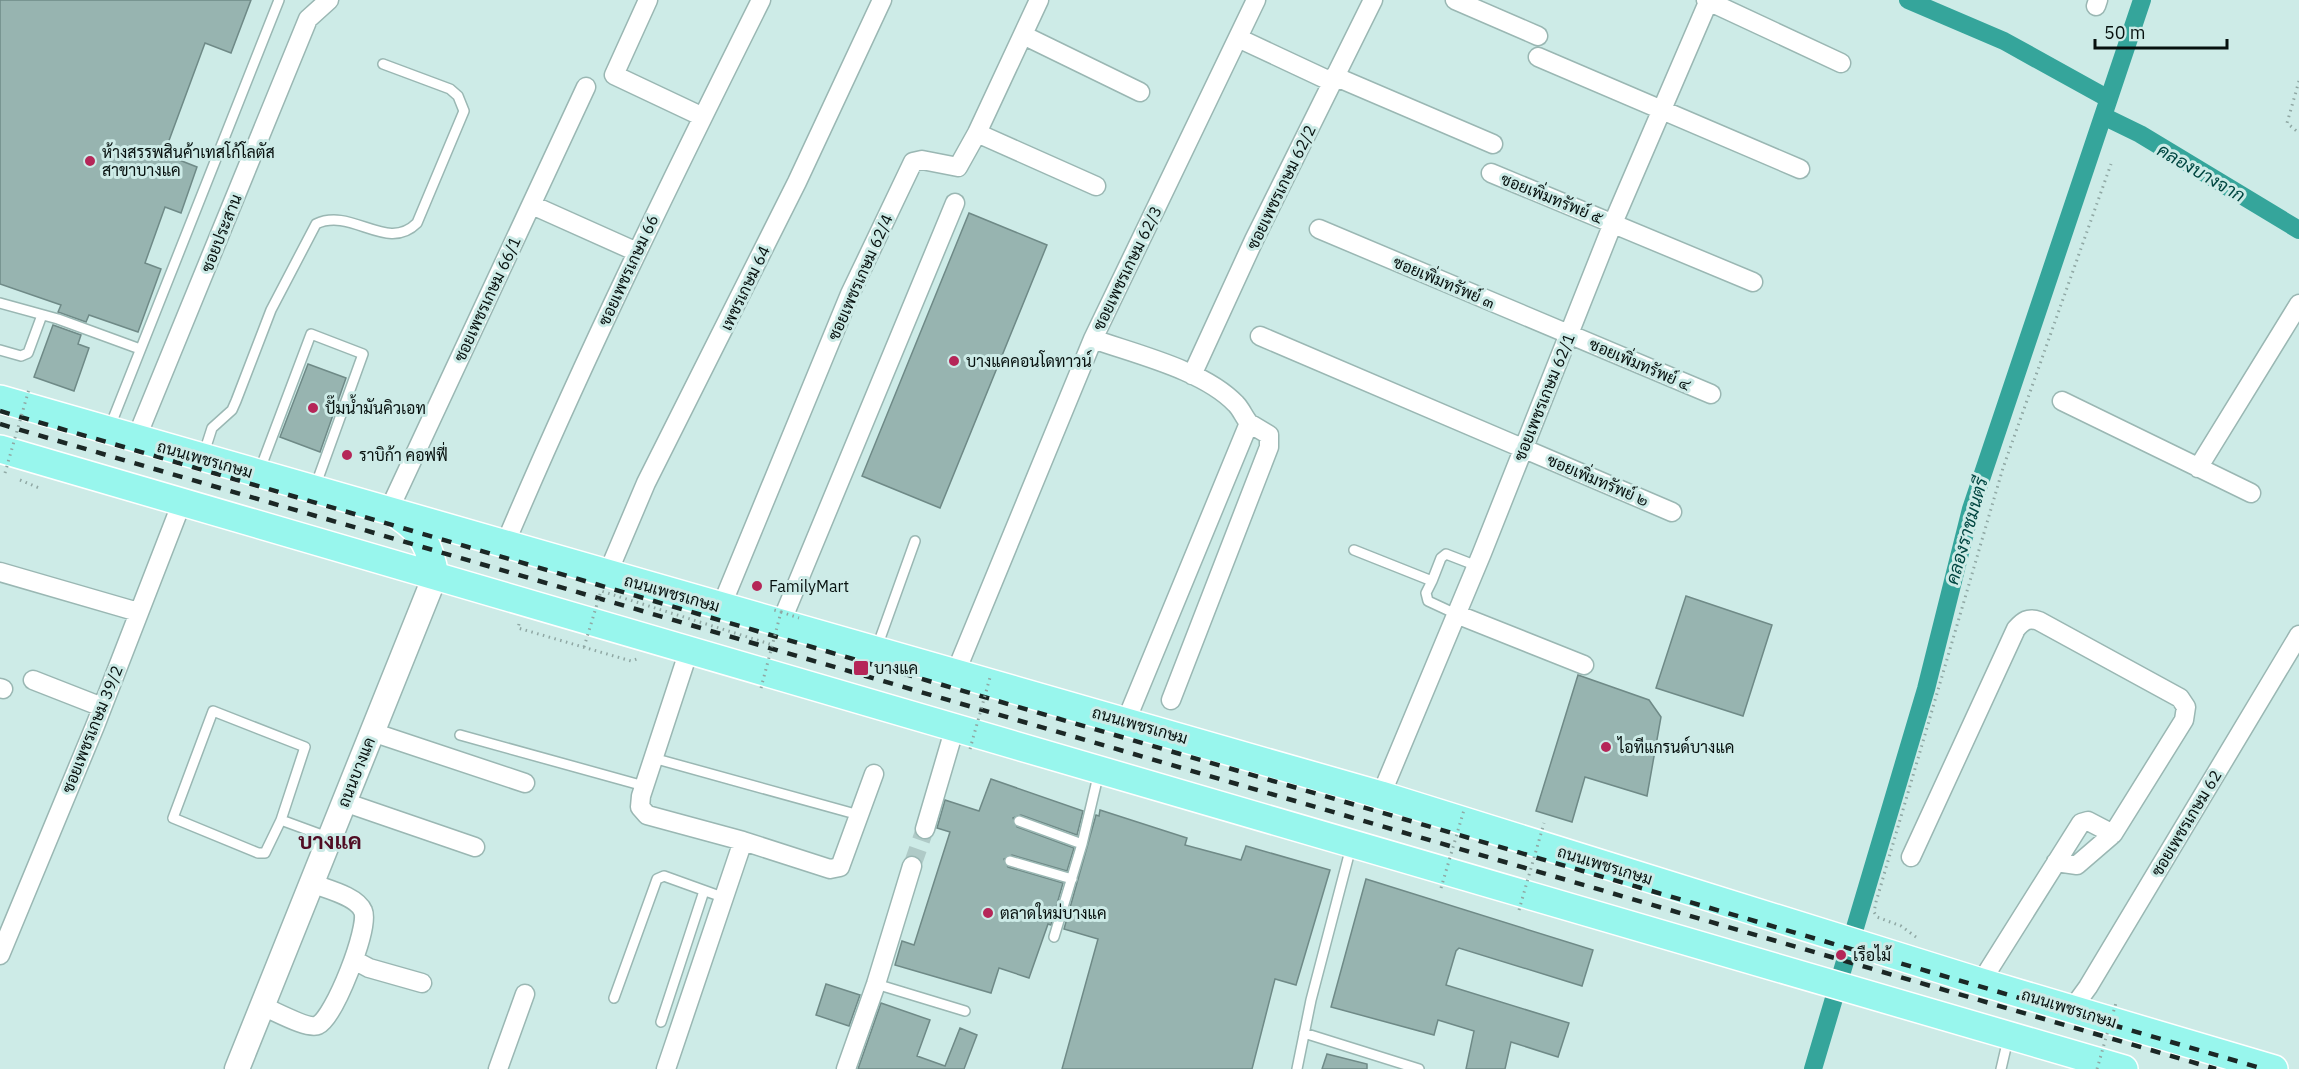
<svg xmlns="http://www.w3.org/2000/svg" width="2299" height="1069" font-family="'IBM Plex Sans',Sarabun,sans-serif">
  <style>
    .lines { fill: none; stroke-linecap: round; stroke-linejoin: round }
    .canal { stroke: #35a59b; stroke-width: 18 }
    .building { fill: #97b4b0; stroke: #6f8a87; stroke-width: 1.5 }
    .street-tunnel { stroke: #afcac7; stroke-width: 18; stroke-dasharray: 18 9; stroke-linecap: butt }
    .lane-casing { stroke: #9ab7b3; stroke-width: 12 }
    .street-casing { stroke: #9ab7b3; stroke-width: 21 }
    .secondary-casing { stroke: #9ab7b3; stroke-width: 27 }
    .primary-casing { stroke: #fff; stroke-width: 30 }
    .path { stroke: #8fa7a3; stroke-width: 3; stroke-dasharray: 1.5 4.5; stroke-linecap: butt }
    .lane { stroke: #fff; stroke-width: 9 }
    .street { stroke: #fff; stroke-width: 18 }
    .secondary { stroke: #fff; stroke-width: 24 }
    .primary { stroke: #98f6ed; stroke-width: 27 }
    .rail { stroke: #1b2725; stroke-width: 4.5; stroke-dasharray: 10 10; stroke-linecap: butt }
    .path-bridge { stroke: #8fa7a3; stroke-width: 3; stroke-dasharray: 1.5 4.5; stroke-linecap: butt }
    .poi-dot { fill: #b52658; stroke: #cdebe7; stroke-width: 2 }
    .labels { text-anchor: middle; stroke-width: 6; stroke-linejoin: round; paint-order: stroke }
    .poi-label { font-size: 16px; fill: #07110f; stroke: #cdebe7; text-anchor: start }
    .street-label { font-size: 16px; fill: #07110f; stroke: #cdebe7 }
    .water-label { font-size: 18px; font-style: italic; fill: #004641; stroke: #cdebe7 }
    .district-label { font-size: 22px; font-weight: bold; fill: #500c23; stroke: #cdebe7 }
  </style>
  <rect width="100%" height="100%" fill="#cdebe7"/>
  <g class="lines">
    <path class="canal" d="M1908,0L2004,41L2107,98
      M2103,116L2140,134L2299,230
      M1813,1069L1926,689L1971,509L2142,0"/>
  </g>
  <path class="building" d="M0,0H251L231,53L205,43L164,154L197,167L181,213L165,207L145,263L161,269L138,332L89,315L86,322L58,312L61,305L0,284Z
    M969,213L1047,245L940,508L862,476Z
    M53,325L81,335L78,344L89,348L74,391L34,377Z
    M308,364L346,378L320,452L280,437Z
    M1686,596L1772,625L1743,716L1656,688Z
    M1578,675L1649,700L1661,717L1647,796L1585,777L1572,822L1536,811Z
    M991,779L1083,811L1077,835L1021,815L1013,818L1017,827L1074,848L1067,871L1012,855L1004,859L1008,867L1063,883L1051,925L1048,924L1029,978L999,968L991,993L895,965L902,941L914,945L950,832L937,828L945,800L979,811Z
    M1100,810L1187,838L1185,845L1241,860L1246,846L1330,870L1296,985L1275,979L1252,1069H1062L1098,939L1064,929L1096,815L1099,816Z
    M1366,879L1593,950L1582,986L1459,948L1456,951L1446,985L1569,1023L1558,1057L1511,1042L1505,1069H1466L1474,1031L1438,1020L1434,1035L1331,1007Z
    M826,984L860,995L849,1026L816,1015Z
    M881,1003L930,1020L917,1056L945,1066L960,1028L977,1035L964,1069H858Z
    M1327,1054L1367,1064V1069H1322Z"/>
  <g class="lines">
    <path class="street-tunnel" d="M912,866L925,829"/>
    <g class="lane-casing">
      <path id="lane" d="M0,303L58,319L140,349
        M0,350L21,356L28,353L42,315
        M109,429L279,0
        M203,456L212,428L232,410L236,401L271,310L316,224C352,207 387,253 417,223L464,111L458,96L450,89L383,64
        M259,472L311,334L363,354L315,487
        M1354,550L1432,581L1441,558L1446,554L1477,566
        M1432,581L1426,593L1428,601L1456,614
        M877,647L915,541
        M460,735L644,786
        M653,758L859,815
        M281,820L265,853H258L173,818L213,711L305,747L281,820L330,838
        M1019,821L1082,844
        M1010,861L1072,879
        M1054,937L1082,844L1099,772
        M876,984L965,1011
        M614,998L657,879L664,876L725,898
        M661,1022L704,891
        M1304,1033L1419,1069
        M1297,1069L1311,1000L1351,847
        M2001,1069L2008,1039"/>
    </g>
    <g class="street-casing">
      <path id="street" d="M648,0L614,75L703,117
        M1455,0L1538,36
        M1706,0L1841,63
        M2096,6L2098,0
        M1023,35L1140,92
        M1238,38L1332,82
        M1538,57L1800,169
        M1334,76L1493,144
        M977,133L1096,186
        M1491,173L1753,282
        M532,205L637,252
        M1319,229L1711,394
        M1260,336L1672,512
        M1093,339C1135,354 1204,370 1236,404C1241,409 1244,417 1249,423L1126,721
        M1192,375L1254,240L1373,0
        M2062,401L2251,493
        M136,439L308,19L329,0
        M2198,468L2299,304
        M389,510L586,87
        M505,544C583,360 671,180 761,0
        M0,572L138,612
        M607,575L646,483L797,182L882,0
        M721,607L850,294L913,162L922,160L958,167L977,133L1039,0
        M1456,614L1584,665
        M780,625L955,203
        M689,650L641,796L640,807L647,815L743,841L830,869L840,867L874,774
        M955,674L1093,339L1256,0
        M33,680L102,707
        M0,688L3,689
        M1171,700L1269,447V435L1249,423
        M372,732L525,783
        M1381,795L1482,553L1613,223L1709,0
        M344,802L475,847
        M925,829L955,727
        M1911,857L2016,629C2023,621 2028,617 2039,621L2180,698L2186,707L2184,720L2113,834L2088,821L2081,823L1981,982
        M2056,862L2077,865L2113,834
        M0,955L95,726L182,502
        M354,960L369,968L422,983
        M262,1006C273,1010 308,1030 318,1025C334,1018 370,927 363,911C357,896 326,889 311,883
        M2072,1009L2088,987L2299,635
        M498,1069L525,994
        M666,1069L743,841
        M846,1069L876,984L912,866"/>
    </g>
    <g class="secondary-casing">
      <path id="secondary" d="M237,1069L435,576"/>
    </g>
    <g class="primary-casing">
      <path id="primary" d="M0,399L1381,795L1981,982L2274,1069
        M0,449L2124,1069
        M400,517C424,533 430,548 435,576"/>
    </g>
    <path class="path" d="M2299,81L2287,123L2299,133
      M20,480L39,488
      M519,624L518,628L631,661L637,659
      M1916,937L1901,926L1877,917L1874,912L1876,902L2003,468L2111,164"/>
    <use href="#lane" class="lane"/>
    <use href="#street" class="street"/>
    <use href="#secondary" class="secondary"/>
    <use href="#primary" class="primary"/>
    <path class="rail" d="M0,411L2264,1069
      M0,424L2216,1069"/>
    <path class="path-bridge" d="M5,473L29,389
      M781,612L799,618
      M584,647L601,591L773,645
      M761,688L781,612L774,610
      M970,749L991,674
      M1441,888L1464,810
      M1519,910L1544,823
      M2097,1069L2116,1003"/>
  </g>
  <g class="poi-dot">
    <circle cx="90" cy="161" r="6"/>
    <circle cx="954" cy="361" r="6"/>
    <circle cx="313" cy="408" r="6"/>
    <circle cx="347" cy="455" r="6"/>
    <circle cx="757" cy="586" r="6"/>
    <rect x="853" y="660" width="16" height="16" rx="3"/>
    <circle cx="1606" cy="747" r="6"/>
    <circle cx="988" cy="913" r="6"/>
    <circle cx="1841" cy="955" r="6"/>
  </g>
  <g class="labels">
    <g class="poi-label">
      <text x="102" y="158">ห้างสรรพสินค้าเทสโก้โลตัส<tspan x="102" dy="18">สาขาบางแค</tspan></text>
      <text x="966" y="367">บางแคคอนโดทาวน์</text>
      <text x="325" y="414">ปั๊มน้ำมันคิวเอท</text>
      <text x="359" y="461">ราบิก้า คอฟฟี่</text>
      <text x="769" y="592">FamilyMart</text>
      <text x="874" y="674">บางแค</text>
      <text x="1618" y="753">ไอทีแกรนด์บางแค</text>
      <text x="1000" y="919">ตลาดใหม่บางแค</text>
      <text x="1853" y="961">เรือไม้</text>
    </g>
    <g class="street-label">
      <text transform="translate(1281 187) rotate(-64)" y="6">ซอยเพชรเกษม 62/2</text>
      <text transform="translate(1552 198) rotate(22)" y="6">ซอยเพิ่มทรัพย์ ๕</text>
      <text transform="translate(221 233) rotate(-68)" y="6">ซอยประสาน</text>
      <text transform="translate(1127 268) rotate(-64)" y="6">ซอยเพชรเกษม 62/3</text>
      <text transform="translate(628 270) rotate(-65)" y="6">ซอยเพชรเกษม 66</text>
      <text transform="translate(860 277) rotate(-66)" y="6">ซอยเพชรเกษม 62/4</text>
      <text transform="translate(1444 282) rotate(23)" y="6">ซอยเพิ่มทรัพย์ ๓</text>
      <text transform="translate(745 288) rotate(-64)" y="6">เพชรเกษม 64</text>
      <text transform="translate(487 299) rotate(-65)" y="6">ซอยเพชรเกษม 66/1</text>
      <text transform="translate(1640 364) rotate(23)" y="6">ซอยเพิ่มทรัพย์ ๔</text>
      <text transform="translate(1544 397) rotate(-68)" y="6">ซอยเพชรเกษม 62/1</text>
      <text transform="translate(205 459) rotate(16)" y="6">ถนนเพชรเกษม</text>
      <text transform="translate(1598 480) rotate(23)" y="6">ซอยเพิ่มทรัพย์ ๒</text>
      <text transform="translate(672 593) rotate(16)" y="6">ถนนเพชรเกษม</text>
      <text transform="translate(1140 725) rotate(16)" y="6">ถนนเพชรเกษม</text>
      <text transform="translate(92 729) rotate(-68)" y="6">ซอยเพชรเกษม 39/2</text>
      <text transform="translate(356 772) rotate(-68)" y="6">ถนนบางแค</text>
      <text transform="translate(2186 823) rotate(-59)" y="6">ซอยเพชรเกษม 62</text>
      <text transform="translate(1605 865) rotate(17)" y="6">ถนนเพชรเกษม</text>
      <text transform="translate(2069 1008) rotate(17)" y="6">ถนนเพชรเกษม</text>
    </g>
    <g class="water-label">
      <text transform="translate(2201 173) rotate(30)" y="6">คลองบางจาก</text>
      <text transform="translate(1967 531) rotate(-74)" y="6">คลองราชมนตรี</text>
    </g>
    <g class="district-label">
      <text x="330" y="849">บางแค</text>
    </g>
  </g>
  <path d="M2095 39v9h132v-9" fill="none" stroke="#07110f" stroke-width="3"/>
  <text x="2104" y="39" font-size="18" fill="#07110f" stroke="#cdebe7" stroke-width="4.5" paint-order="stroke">50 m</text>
</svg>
